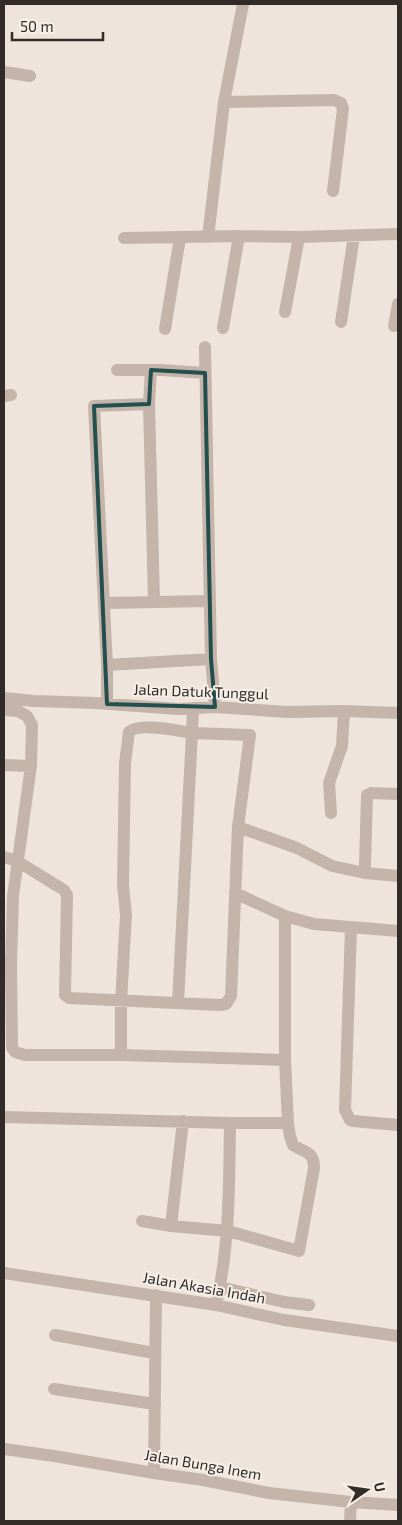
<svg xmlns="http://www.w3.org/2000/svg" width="402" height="1525" font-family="'Exo 2',sans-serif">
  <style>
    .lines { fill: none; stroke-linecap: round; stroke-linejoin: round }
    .minor { stroke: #c4b4aa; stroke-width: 12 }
    .marked { fill: none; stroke: #234f4e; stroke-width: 4; stroke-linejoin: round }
    .labels { text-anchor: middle; stroke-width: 4; stroke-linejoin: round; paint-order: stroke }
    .street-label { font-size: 15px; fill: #332b28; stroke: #f6efe8 }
  </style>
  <rect width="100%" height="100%" fill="#eee4dc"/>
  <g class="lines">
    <path class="minor" d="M4,72L30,76
      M224,102L334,100L341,103L343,109L333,191
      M208,237L224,102L243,4
      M124,238L239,236L299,237L398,234
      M285,312L299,237
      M341,322L354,236
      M394,326L398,304
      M223,328L239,236
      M165,329L180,238
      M117,370H161L205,373
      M151,370L149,404L154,601
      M4,396L11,395
      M104,603L209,601
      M211,659L215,707
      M107,665L211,659L205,347
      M4,698L34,701L96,703L178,709L215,707L287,712L344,711L398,713
      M107,704V665L94,406L149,404
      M4,710L18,711L27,716L32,725L31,766L13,896L11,963L12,1048L15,1052L25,1055H121L285,1060
      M4,765L31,766
      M398,794L371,793L367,795L365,865V873L398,876
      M331,813L329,783L342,746L344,711
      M238,827L297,848L332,866L365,873
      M4,857L17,861L64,890L67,895L65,995L69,998L219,1005L226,1004L231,996L238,827L250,735L192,733L178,1003
      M235,893L285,916L314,924L398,931
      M351,928L345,1110L350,1120L353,1121L398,1125
      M121,1055V1002L126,915L123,885L125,763L129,732C138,722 178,731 192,733L193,708
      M4,1117L230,1123C229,1184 230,1245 216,1305
      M183,1121L171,1226L228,1231L299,1251L314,1168C314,1151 305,1153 293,1145L290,1136L288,1123
      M230,1123H288L285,1060V916
      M142,1221L171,1226
      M4,1273L216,1305L284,1320L398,1336
      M220,1287L284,1302L309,1305
      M55,1335L154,1353
      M54,1389L155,1404
      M4,1449L54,1456L154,1473L203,1480L269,1493L351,1502L398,1505
      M154,1473L156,1295
      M350,1521L351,1502"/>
  </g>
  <path class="marked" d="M151,370L205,373L211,659L215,707L107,704L94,406L149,404Z"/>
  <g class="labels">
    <g class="street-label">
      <text transform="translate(201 692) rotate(2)" y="5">Jalan Datuk Tunggul</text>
      <text transform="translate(204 1288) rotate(10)" y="5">Jalan Akasia Indah</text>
      <text transform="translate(203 1465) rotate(10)" y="5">Jalan Bunga Inem</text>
    </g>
  </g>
  <rect width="402" height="1525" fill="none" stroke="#332b28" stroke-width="10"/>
  <g transform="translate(367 1490) rotate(77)" stroke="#f6efe8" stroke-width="4" paint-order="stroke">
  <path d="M0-4L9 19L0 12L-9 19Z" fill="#332b28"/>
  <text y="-8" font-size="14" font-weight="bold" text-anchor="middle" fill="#332b28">U</text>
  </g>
  <path d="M12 32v8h91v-8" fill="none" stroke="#332b28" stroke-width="2.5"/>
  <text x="20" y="32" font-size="15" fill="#332b28" stroke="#f6efe8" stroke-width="4" paint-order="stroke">50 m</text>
</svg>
